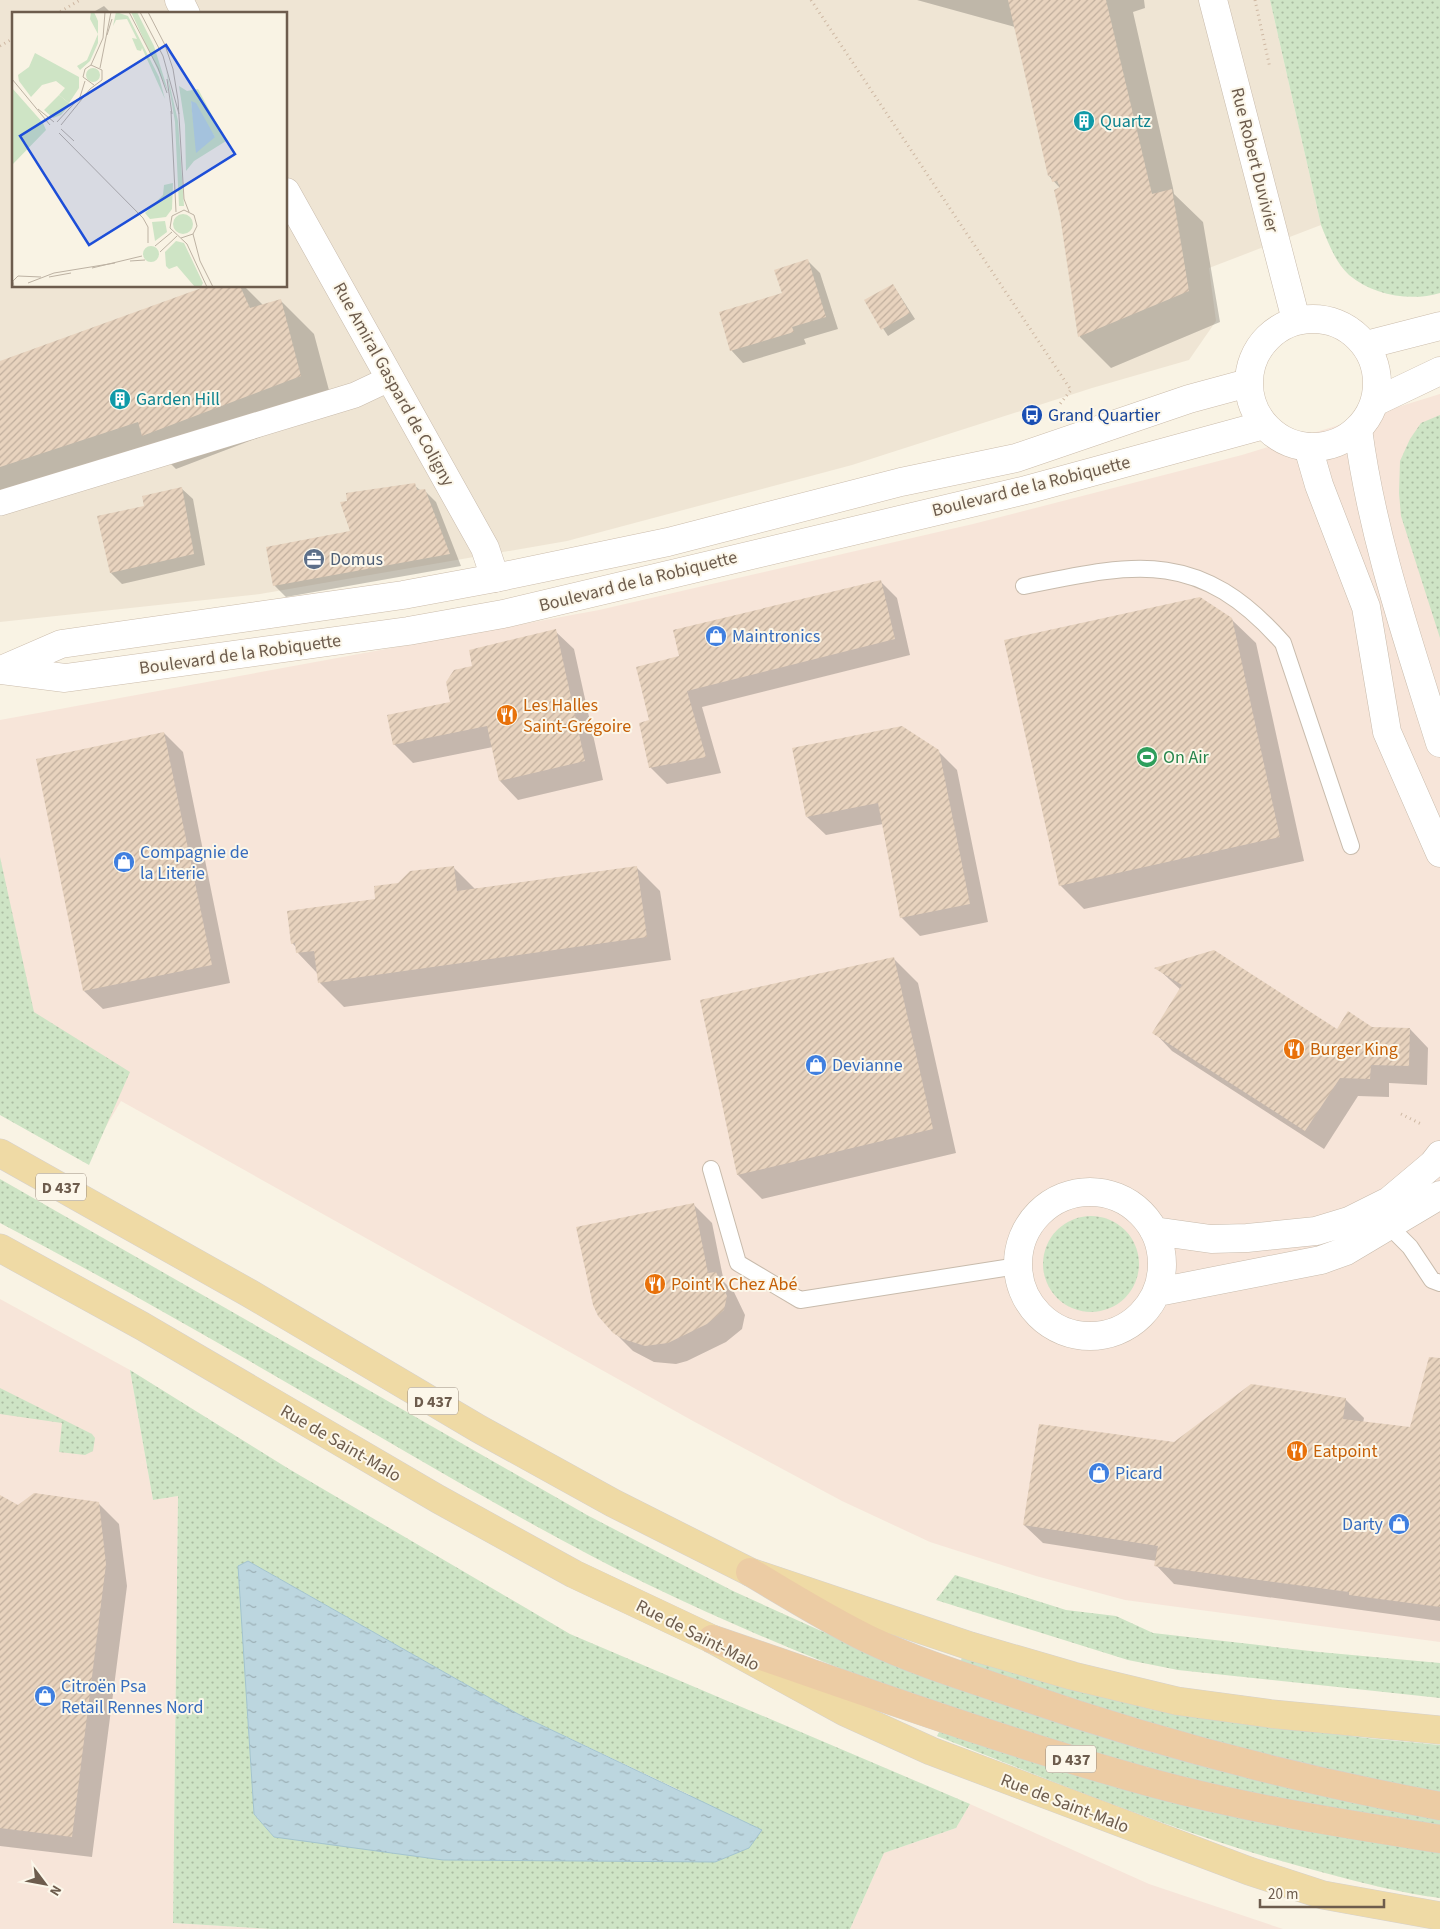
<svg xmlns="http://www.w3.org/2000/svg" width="1440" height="1929" font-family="'Source Sans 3',sans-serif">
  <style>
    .residential { fill: #efe5d4; fill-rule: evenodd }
    .commercial { fill: #f7e5d9 }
    .grass { fill: url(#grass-dots); fill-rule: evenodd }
    .water { fill: url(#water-ripples); stroke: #a3c4cf }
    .shadow { fill: #0003 }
    .building { fill: url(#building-hatch) }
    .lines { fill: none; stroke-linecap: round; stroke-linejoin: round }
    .service-casing { stroke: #c8bbac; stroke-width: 18 }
    .pedestrian-casing { stroke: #c8bbac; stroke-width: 26 }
    .minor-casing { stroke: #c8bbac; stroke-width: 29 }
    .tertiary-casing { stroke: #c8bbac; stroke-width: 29 }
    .secondary-casing { stroke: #cbbcab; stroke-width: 29 }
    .primary-casing { stroke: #d6d1cd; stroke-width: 29 }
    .trunk-casing { stroke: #d6d1cd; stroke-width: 29 }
    .path { stroke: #ceb8a3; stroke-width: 3; stroke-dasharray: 1 4; stroke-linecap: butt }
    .service { stroke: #fff; stroke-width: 16 }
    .pedestrian { stroke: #fff; stroke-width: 25 }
    .minor { stroke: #fff; stroke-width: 28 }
    .tertiary { stroke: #fff; stroke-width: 28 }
    .secondary { stroke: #fff; stroke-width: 28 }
    .primary { stroke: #efdaa5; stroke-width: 28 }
    .trunk { stroke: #eccca4; stroke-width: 28 }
    .labels { text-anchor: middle; stroke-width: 4; stroke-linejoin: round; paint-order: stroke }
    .shield { fill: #fcf7ea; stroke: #988a7c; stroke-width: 1 }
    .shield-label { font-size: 16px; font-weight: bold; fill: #6d5c4d }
    .culture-label { font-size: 18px; fill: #0d838f; stroke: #fcf7ea; text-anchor: start }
    .street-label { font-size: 18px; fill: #6d5c4d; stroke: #fcf7ea }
    .transit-label { font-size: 18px; fill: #164399; stroke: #fcf7ea; text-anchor: start }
    .service-label { font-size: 18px; fill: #4e5e75; stroke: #fcf7ea; text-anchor: start }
    .shop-label { font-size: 18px; fill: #366cbe; stroke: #fcf7ea; text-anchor: start }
    .food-label { font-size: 18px; fill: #c56008; stroke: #fcf7ea; text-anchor: start }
    .leisure-label { font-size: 18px; fill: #27864d; stroke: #fcf7ea; text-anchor: start }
    .inset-road { fill: none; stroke: #bdb2a3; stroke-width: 1 }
    .view { fill: #1d4ed8; fill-opacity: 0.15; stroke: #1d4ed8; stroke-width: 2.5 }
    .inset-edge { fill: none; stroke: #6d5c4d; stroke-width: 2.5 }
  </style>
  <defs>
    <pattern id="grass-dots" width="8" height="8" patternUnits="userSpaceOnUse" patternTransform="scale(1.25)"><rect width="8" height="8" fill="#cee4c5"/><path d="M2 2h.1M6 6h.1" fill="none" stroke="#abbca2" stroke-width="1.8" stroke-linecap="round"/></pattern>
    <pattern id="water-ripples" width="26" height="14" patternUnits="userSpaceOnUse" patternTransform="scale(1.25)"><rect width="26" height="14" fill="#bcd6df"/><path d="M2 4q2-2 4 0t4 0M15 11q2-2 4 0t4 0" fill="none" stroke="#9db1b7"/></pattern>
    <pattern id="building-hatch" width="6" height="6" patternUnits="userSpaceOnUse" patternTransform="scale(1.25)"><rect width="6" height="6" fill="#e8d3be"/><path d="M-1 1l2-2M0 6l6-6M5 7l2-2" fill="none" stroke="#c0ae9d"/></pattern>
  </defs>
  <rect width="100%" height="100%" fill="#f9f3e4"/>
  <path class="residential" d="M0,0H1270L1321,225L1209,268L1216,321L1189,360L1092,388L852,465L567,541L260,594L0,622ZM14,14H286V286H14Z"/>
  <path class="commercial" d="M1440,394V1642L1125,1600L1036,1576L930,1542L842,1501L693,1421L121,1101L92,1150L0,1098V720L599,610L973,524L1242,455Z
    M0,1299L130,1370L153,1500L178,1496L173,1923L272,1929H0Z
    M970,1804L1149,1884L1283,1929H850L884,1853L956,1828Z"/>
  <path class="grass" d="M1270,0H1440V293C1410,302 1373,295 1349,275C1335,262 1328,242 1321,225Z
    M1440,415V638L1401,516L1399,493L1400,461L1410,439L1421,423Z
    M0,857L34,1012L130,1072L89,1165L0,1115Z
    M0,1179L587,1515L733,1591L819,1630L914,1670L1218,1769L1354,1803L1440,1819V1826C1365,1814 1289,1801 1215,1785C1020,1741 828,1671 649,1585C566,1545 486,1498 406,1452C272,1374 138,1295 0,1223Z
    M1043 1264a48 48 0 1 1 96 0a48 48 0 1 1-96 0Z
    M130,1370L289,1469L570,1634L970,1804L956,1828L884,1853L850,1929H272L173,1923L178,1496L153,1500ZM248,1561L518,1714L690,1795L274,1837L254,1814L239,1566Z
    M0,1388L92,1434L95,1438L93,1451L85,1455L59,1452L62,1423L0,1414Z
    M955,1575L1066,1610L1116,1616L1153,1633L1319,1652L1440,1663V1698L1178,1670L1128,1660L936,1600Z
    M962,1656L1153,1710L1367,1738L1440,1745V1793L1290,1762L1150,1725L961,1661Z
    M940,1730L1280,1826L1440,1853V1898C1401,1893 1363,1883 1325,1873C1192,1839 1065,1786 937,1736Z"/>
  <path class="water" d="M248,1561L518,1714L762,1830L749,1848L715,1862L443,1860L274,1837L254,1814L238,1566Z"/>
  <path class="shadow" d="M917,0H1144L1145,8L1133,12L1173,188L1174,194L1203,222L1220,322L1111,368L1080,337L1062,216L1060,188L1049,176L1015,27Z
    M104,6L112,14H90Z
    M808,261L820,273L838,329L804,339L806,344L743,363L731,350L783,294Z
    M893,285L915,319L888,336L865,301Z
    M211,286H244L263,305L281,301L314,334L334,409L176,469L164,457L0,510V362Z
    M414,485L420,490H424L436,502L461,566L286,597L274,585Z
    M181,488L193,499L205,565L122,584L111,573L146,507Z
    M881,582L897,598L910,655L702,707L721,773L667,784L651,768L650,721L680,657Z
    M1231,619L1256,643L1304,861L1084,909L1060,885Z
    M555,631L574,649L603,780L518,800L500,781L493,747L413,763L394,744L452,703L474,667Z
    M164,733L183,752L230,983L103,1009L84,991Z
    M938,751L957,770L988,922L920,936L901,917L883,824L826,835L807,817Z
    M453,867L475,889L636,867L660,891L671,960L344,1007L320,983L318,974L297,952V948L292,943L376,900L399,885Z
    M893,958L918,983L956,1153L762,1199L738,1175Z
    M1157,968L1337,1031L1372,1028L1410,1029L1428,1048L1427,1085L1389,1083V1097L1358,1096L1324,1149L1172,1051L1154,1032L1181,990Z
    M694,1205L712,1223L724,1282L734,1292L745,1315L742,1329L726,1342L687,1361L676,1364L654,1362L633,1351L614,1332Z
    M1440,1374V1621L1174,1584L1156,1565L1157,1561L1043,1543L1024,1525L1174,1443L1345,1399L1364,1418L1363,1423L1411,1429Z
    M0,1496L18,1507L98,1503L119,1524L127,1586L92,1857L0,1846Z"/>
  <path class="building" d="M1008,0H1106L1152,194L1172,189L1189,291L1078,337L1060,216L1054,190L1060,187L1057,181L1052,182L1051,176H1048Z
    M808,259L826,317L792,327L794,332L730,351L719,312L782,293L774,270Z
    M893,284L910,313L881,330L864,300Z
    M207,286H240L250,308L281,299L301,376L142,436L138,422L0,467V361Z
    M415,483L417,490L425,489L450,554L273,586L266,547L350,531L340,502L347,501L346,493Z
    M182,487L194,554L110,573L97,516L144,506L142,496Z
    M881,580L895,639L687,691L706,757L649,768L639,723L649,720L636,667L679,656L673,630Z
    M1200,597L1232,618L1280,837L1059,886L1004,640Z
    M556,629L585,761L499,781L487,726L393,745L387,715L450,702L446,682L454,670L472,666L469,650Z
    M902,726L939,750L970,904L900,918L878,803L806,817L792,748Z
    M164,732L212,965L83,991L36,759Z
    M454,866L457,891L637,866L647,937L318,983L314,951L296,953L295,943L291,944L287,911L375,899L374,886L398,883L410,871Z
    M1214,950L1337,1029L1348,1011L1372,1027L1410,1028L1409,1066L1371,1065L1370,1079L1340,1078L1305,1131L1152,1033L1182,985L1154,968Z
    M894,957L933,1129L737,1175L700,1000Z
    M694,1203L708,1273L716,1272L727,1296L724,1310L707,1324L668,1343L645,1346L623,1339L613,1333L598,1316L593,1305L576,1227Z
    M1429,1357L1440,1358V1607L1349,1595V1592L1154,1566L1158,1546L1023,1525L1039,1424L1174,1442L1251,1384L1346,1398L1343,1419L1410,1427Z
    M34,1493L99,1502L106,1564L72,1837L0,1828V1495L18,1505Z"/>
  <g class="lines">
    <g class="service-casing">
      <path id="service" d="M1024,586C1136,563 1199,548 1283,643L1351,846
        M711,1169L738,1263L800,1300L1018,1266
        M1390,1227L1410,1247L1432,1280L1440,1283"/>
    </g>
    <g class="pedestrian-casing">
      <path id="pedestrian" d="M0,503L355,395L391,378"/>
    </g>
    <g class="minor-casing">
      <path id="minor" d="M179,0L186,14
        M1213,0L1296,320
        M286,192L485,548L495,578
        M1018 1264a72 72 0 1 1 144 0a72 72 0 1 1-144 0Z
        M1154,1231L1211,1239L1247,1238L1316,1231L1349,1221L1389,1201L1433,1164L1440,1155
        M1158,1292L1321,1260L1346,1251L1440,1195"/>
    </g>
    <g class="tertiary-casing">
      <path id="tertiary" d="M1358,429C1372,537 1408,640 1440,743
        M1308,447L1319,485L1366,607L1387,732L1440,853"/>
    </g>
    <g class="secondary-casing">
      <path id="secondary" d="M1249 383a64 64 0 1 1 128 0a64 64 0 1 1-128 0Z
        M1366,345L1440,326
        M1375,402L1440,371
        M1,670L65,678L408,631L503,614L1026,490L1264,425
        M1,670L61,644L403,595L495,578L668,542L901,482L1016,458L1189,399L1248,383"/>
    </g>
    <g class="primary-casing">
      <path id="primary" d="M0,1153L249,1293L479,1429L613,1503L750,1572L970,1646L1073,1676L1177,1701L1272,1714L1440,1730
        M0,1248L142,1326L438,1499L574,1574L712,1639L845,1712L931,1751L1249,1871L1323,1895L1440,1916"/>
    </g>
    <g class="trunk-casing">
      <path id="trunk" d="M750,1572C789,1595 827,1619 868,1639C914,1661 965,1677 1013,1693C1153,1742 1295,1779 1440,1806
        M712,1639C859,1689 1006,1743 1156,1784C1249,1809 1345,1824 1440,1839"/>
    </g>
    <path class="path" d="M811,0L1071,390L1060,404
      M1255,0L1270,68
      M56,14L80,0
      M0,46L14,38
      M1401,1114L1421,1124"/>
    <use href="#service" class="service"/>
    <use href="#pedestrian" class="pedestrian"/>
    <use href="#minor" class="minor"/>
    <use href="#tertiary" class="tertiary"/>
    <use href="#secondary" class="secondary"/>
    <use href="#primary" class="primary"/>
    <use href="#trunk" class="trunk"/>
  </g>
  <defs>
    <g id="building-disc" transform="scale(1.125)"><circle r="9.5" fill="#0f9aa8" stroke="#fcf7ea"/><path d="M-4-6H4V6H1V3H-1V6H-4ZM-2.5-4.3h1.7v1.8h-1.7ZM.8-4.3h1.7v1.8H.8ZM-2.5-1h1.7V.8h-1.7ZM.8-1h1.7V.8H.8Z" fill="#fff"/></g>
    <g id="bus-disc" transform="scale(1.125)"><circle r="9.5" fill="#1a4fb4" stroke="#fcf7ea"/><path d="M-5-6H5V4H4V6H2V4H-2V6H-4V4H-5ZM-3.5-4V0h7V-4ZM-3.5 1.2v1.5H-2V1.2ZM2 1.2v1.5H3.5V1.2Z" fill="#fff"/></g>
    <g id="office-disc" transform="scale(1.125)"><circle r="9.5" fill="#5c6f8a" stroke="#fcf7ea"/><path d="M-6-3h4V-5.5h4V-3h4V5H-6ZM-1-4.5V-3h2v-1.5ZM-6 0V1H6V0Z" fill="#fff"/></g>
    <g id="shop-disc" transform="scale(1.125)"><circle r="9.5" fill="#3f7fe0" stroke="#fcf7ea"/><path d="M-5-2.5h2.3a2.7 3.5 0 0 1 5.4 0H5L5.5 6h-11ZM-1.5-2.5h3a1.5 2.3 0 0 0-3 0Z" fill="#fff"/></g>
    <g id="restaurant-disc" transform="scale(1.125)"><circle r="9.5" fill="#e8710a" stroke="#fcf7ea"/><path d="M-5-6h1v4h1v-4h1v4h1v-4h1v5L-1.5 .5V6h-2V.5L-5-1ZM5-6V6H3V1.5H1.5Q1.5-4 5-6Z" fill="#fff"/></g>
    <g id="stadium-disc" transform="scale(1.125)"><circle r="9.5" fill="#2e9e5b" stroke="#fcf7ea"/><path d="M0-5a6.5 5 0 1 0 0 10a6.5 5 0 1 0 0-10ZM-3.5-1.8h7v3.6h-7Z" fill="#fff"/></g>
  </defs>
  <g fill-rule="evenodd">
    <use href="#building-disc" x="1084" y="121"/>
    <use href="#building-disc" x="120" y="399"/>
    <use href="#bus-disc" x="1032" y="415"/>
    <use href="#office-disc" x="314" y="559"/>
    <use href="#shop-disc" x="716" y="636"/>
    <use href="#restaurant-disc" x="507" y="715"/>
    <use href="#stadium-disc" x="1147" y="757"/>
    <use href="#shop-disc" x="124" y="862"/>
    <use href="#restaurant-disc" x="1294" y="1049"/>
    <use href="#shop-disc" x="816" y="1065"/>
    <use href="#restaurant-disc" x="655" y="1284"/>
    <use href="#restaurant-disc" x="1297" y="1451"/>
    <use href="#shop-disc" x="1099" y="1473"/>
    <use href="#shop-disc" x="1399" y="1524"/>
    <use href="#shop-disc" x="45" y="1696"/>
  </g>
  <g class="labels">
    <g class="shield">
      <rect x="36" y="1173.5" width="50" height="27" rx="4"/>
      <rect x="408" y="1387.5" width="50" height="27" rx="4"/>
      <rect x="1046" y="1745.5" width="50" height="27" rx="4"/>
    </g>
    <g class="shield-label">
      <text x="61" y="1193">D 437</text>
      <text x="433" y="1407">D 437</text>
      <text x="1071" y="1765">D 437</text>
    </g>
    <g class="culture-label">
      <text x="1100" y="127">Quartz</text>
      <text x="136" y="405">Garden Hill</text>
    </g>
    <g class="street-label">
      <text transform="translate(1255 160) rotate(76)" y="6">Rue Robert Duvivier</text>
      <text transform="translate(394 384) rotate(61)" y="6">Rue Amiral Gaspard de Coligny</text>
      <text transform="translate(1031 486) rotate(-14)" y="6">Boulevard de la Robiquette</text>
      <text transform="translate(638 581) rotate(-14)" y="6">Boulevard de la Robiquette</text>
      <text transform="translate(240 654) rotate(-8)" y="6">Boulevard de la Robiquette</text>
      <text transform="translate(341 1443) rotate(30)" y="6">Rue de Saint-Malo</text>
      <text transform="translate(698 1635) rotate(27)" y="6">Rue de Saint-Malo</text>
      <text transform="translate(1065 1803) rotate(21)" y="6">Rue de Saint-Malo</text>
    </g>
    <g class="transit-label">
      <text x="1048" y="421">Grand Quartier</text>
    </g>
    <g class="service-label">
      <text x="330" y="565">Domus</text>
    </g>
    <g class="shop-label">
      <text x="732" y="642">Maintronics</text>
      <text x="140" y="858">Compagnie de<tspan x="140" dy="21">la Literie</tspan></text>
      <text x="832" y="1071">Devianne</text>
      <text x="1115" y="1479">Picard</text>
      <text x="1383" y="1530" text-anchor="end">Darty</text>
      <text x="61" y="1692">Citroën Psa<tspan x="61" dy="21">Retail Rennes Nord</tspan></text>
    </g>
    <g class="food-label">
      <text x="523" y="711">Les Halles<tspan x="523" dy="21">Saint-Grégoire</tspan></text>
      <text x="1310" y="1055">Burger King</text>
      <text x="671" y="1290">Point K Chez Abé</text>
      <text x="1313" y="1457">Eatpoint</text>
    </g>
    <g class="leisure-label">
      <text x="1163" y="763">On Air</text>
    </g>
  </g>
  <g transform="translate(12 12)">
    <rect width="275" height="275" fill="#f9f3e4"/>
    <path d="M79,0H82L86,9V31L78,49L68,58L65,54L75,48L86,22L78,7ZM104,0L116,4L147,65L153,87L130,36L129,39L125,38L120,26L125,27L115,7L104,8L101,14ZM119,0H125L142,34L157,82ZM74 63a7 7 0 1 1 14 0a7 7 0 1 1-14 0ZM154,57L166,109L172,194H167L163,110ZM167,74L175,79L186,77L214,129L182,149L174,159L173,113ZM179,89L203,125L182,113ZM0,76L31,111L34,118L0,153ZM47,83L58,92L49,103L41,106L32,98ZM161,171L160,197L154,205L138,207L133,201L151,183L152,173ZM161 212a10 10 0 1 1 20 0a10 10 0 1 1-20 0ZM153,209L155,220L143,229L140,210ZM164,229L172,231L191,271L189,275H183L165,254L157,257L154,254L153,240ZM131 242a8 8 0 1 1 16 0a8 8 0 1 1-16 0Z" fill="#cee4c5" fill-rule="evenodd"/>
    <path d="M23,41L67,65V76L57,91L47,83L53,76L44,69L30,73L19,85L7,69L6,63L17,55Z" fill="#cee4c5"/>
    <path d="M179,89L184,91L203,125L184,141Z" fill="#bcd6df"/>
    <path class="inset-road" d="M117,0L146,56L155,81M128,0L151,44L167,102M136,0L153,33L161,57L166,88L172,187L177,200M95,23L100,7M79,53L91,26L93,0M88,56L99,0M0,67L38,113M155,67L160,102M26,97L42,110M159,99L164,200M45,110L68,85L73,69M49,113L78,77L90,68V58L79,53L73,57L71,65L82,73M49,117L62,129M47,121L131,206L136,215V231M181,222L188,249L201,275M169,226L181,222L185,214L182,203L172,198L160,204L158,216L175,232L195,275M143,234L160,220M148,240L165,224M118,249L133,248M80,256L130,244M37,265L59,261M16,271L42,261L103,251M2,275L1,269L6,264L29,265"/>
    <path class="view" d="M154,33L223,142L77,233L8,124Z"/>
    <rect width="275" height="275" class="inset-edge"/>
  </g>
  <g transform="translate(45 1884) rotate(122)" stroke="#fcf7ea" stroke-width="4" paint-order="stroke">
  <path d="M0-4L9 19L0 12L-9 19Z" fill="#6d5c4d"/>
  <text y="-8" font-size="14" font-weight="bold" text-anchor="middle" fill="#6d5c4d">N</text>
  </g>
  <path d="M1260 1899v8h124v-8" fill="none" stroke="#6d5c4d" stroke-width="2.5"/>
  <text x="1268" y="1899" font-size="15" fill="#6d5c4d" stroke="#fcf7ea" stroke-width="4" paint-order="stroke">20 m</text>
</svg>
